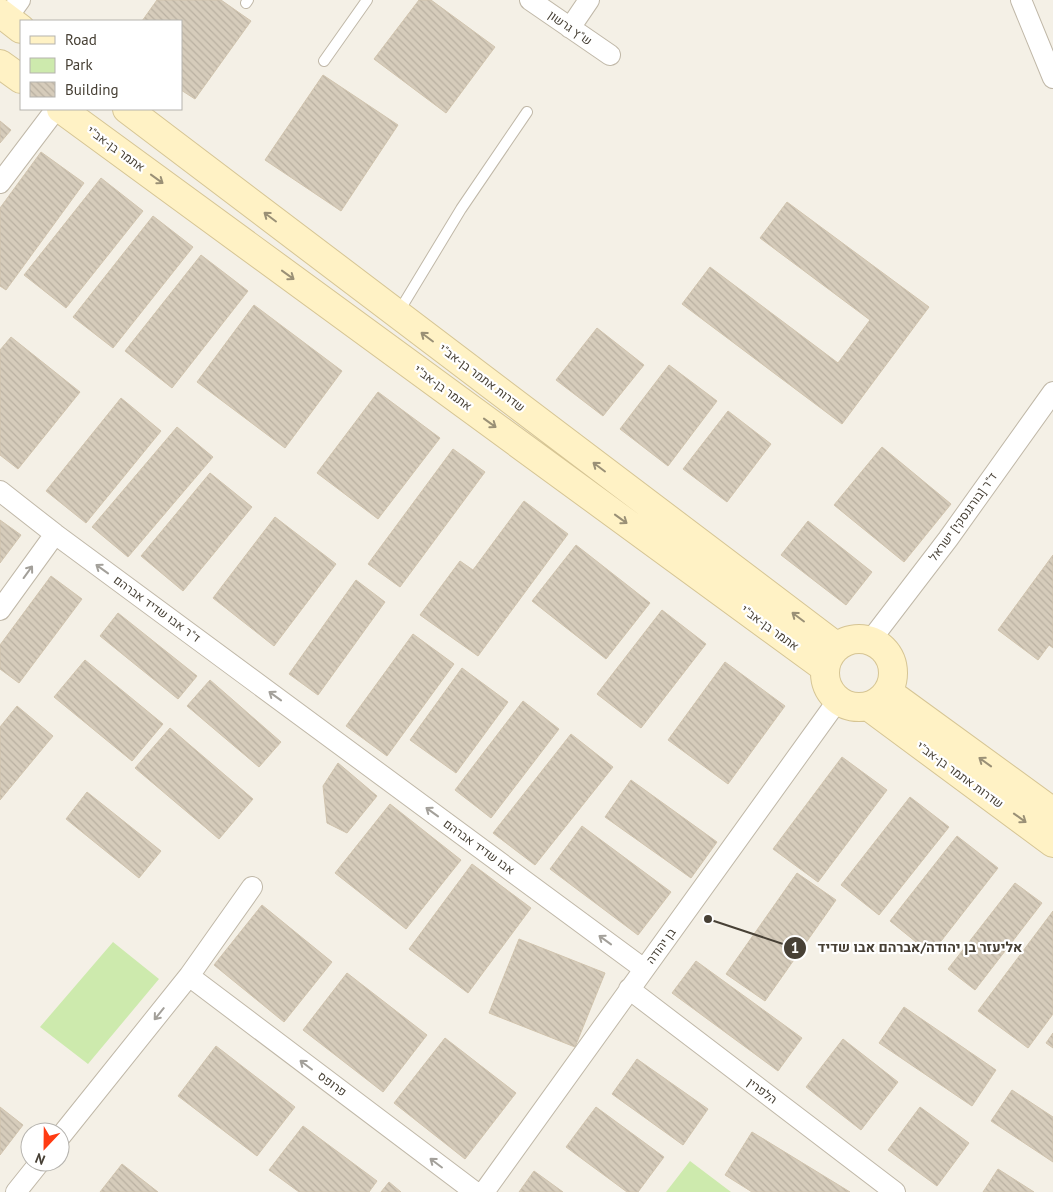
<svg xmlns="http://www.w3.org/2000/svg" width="1053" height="1192" font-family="'PT Sans',Heebo,sans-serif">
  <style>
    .park { fill: #cdeaad }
    .building { fill: url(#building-back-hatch); stroke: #d1c4ae }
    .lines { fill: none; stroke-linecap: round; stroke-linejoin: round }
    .service-casing { stroke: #c0b8a8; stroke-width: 12 }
    .minor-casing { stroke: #c0b8a8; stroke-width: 22 }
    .secondary-casing { stroke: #d6c594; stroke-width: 30 }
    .service { stroke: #fff; stroke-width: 10 }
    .minor { stroke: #fff; stroke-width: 20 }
    .secondary { stroke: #fff2c5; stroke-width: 28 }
    .oneway { stroke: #9a9076 }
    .oneway2 { stroke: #a3a09a }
    .labels { text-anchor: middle; stroke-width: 4.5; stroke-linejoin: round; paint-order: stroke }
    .street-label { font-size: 12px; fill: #474035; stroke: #fff }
    .leader { fill: none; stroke: #474035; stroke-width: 2 }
    .callout-dot { fill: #474035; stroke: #fff; stroke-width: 2 }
    .mark-label { font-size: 15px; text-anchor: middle; font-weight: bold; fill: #fff }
    .callout-label { font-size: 14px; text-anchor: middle; font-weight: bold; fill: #474035; stroke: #fff; stroke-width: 4.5; stroke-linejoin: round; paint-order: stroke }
  </style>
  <defs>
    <pattern id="building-back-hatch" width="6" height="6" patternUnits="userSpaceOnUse" patternTransform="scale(1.25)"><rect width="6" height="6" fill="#d6ccbb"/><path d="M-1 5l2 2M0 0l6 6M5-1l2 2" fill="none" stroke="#b9b0a1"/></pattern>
  </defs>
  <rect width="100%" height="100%" fill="#f4f0e6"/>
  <path class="park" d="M113,942L159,979L88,1064L40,1027Z
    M690,1161L731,1192H666Z"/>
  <path class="building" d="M157,0H221L251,21L195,99L181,90V21H142Z
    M419,0H431L495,47L446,113L374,59Z
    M323,75L398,125L341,211L265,160Z
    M0,121L11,130L0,143Z
    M41,152L84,183L6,290L0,286V208Z
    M101,178L143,211L66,308L24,275Z
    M787,202L929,307L842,424L682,304L710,267L838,363L870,320L760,238Z
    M153,216L193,247L113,348L73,317Z
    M201,255L248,291L172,388L125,351Z
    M254,305L342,371L285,448L197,382Z
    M597,328L644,365L603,416L556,380Z
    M11,337L80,392L18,469L0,455V350Z
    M669,365L717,401L668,466L620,429Z
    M378,392L440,438L378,519L317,473Z
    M121,398L161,431L86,523L46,491Z
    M728,411L771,444L727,502L683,469Z
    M177,427L213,457L128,557L92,527Z
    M882,447L951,504L904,562L834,505Z
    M453,449L485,472L400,587L368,564Z
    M210,473L252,507L183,591L141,556Z
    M524,501L568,534L478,656L420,615L460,561L473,570Z
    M275,517L336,564L274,646L213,598Z
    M0,520L21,535L0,563Z
    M808,521L872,572L846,605L781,555Z
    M576,545L650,603L606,659L532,601Z
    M1053,555V648L1049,645L1038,660L998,630Z
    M51,576L82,599L19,683L0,669V645Z
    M356,580L385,602L318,695L289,674Z
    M662,610L706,644L641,728L597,694Z
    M118,613L197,676L178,699L100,636Z
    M413,634L454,664L387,756L346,726Z
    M85,660L163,724L132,761L54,697Z
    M725,662L785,706L728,784L668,740Z
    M462,668L508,702L456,773L410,740Z
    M210,680L281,742L259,767L187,706Z
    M523,701L559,729L491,818L455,790Z
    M17,706L53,736L0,800V727Z
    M170,728L253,799L219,839L135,768Z
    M571,734L613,767L535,865L493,833Z
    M842,757L887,790L818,882L773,849Z
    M338,763L377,796L347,833L327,823L323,786Z
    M631,780L717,842L691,878L605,817Z
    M87,792L161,851L139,878L66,819Z
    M910,797L949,827L879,915L841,885Z
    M390,804L461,860L406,929L335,873Z
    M582,826L671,892L638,935L550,869Z
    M957,836L998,868L931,954L890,921Z
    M472,864L531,908L468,993L409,949Z
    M797,873L836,900L765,1001L726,974Z
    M1015,883L1042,903L975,990L948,969Z
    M262,905L332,962L284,1022L214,965Z
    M1053,911V1014L1028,1048L978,1011Z
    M519,939L605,973L575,1047L489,1013Z
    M696,961L802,1038L778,1071L672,993Z
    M347,973L427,1035L383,1092L303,1030Z
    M904,1007L996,1070L972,1106L879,1043Z
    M1053,1033V1048L1046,1043Z
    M445,1038L516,1093L465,1159L394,1103Z
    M843,1039L898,1082L861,1130L806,1087Z
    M216,1046L295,1107L257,1156L178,1096Z
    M637,1059L708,1109L683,1145L612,1094Z
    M1012,1090L1053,1117V1162L991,1121Z
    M0,1107L23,1125L0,1155Z
    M596,1107L664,1157L638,1192H627L566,1147Z
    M920,1107L969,1143L937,1186L888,1150Z
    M303,1126L377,1181L369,1192H299L269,1170Z
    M752,1132L850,1192H752L725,1175Z
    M122,1164L158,1192H100Z
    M998,1169L1034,1192H983Z
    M534,1171L563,1192H519Z
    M389,1182L401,1192H381Z"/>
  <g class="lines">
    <g class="service-casing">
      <path id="service" d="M246,3L248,0
        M324,61L367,0
        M398,313L461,209L527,112"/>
    </g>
    <g class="minor-casing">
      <path id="minor" d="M530,0L610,55
        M1021,0L1053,78
        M7,18L20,0
        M570,28L589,0
        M0,183L56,109
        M0,491L55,534L644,969
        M0,610L55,534
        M870,641L948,539L1053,392
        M189,976L475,1192
        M629,989L895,1192
        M60,1137L189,976L252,887
        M16,1192L40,1162
        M484,1192L838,700"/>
    </g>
    <g class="secondary-casing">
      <path id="secondary" d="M0,13L21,29
        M0,64L21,79
        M61,109L825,668
        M127,109L837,647
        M825 673a34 34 0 1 1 68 0a34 34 0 1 1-68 0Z
        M888,692L1053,812
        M868,706L1053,843"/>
    </g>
    <use href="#service" class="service"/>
    <use href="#minor" class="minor"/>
    <use href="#secondary" class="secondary"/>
  </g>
  <defs><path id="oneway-shaft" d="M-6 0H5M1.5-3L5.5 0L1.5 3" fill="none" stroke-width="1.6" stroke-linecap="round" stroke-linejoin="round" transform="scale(1.25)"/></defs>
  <g class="oneway">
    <use href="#oneway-shaft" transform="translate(157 179) rotate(36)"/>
    <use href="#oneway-shaft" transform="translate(270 217) rotate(-143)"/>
    <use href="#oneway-shaft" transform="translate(288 275) rotate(36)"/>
    <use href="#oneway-shaft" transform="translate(427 337) rotate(-143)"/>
    <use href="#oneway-shaft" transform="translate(490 423) rotate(36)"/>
    <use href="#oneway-shaft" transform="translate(599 467) rotate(-143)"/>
    <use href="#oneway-shaft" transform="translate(621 519) rotate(36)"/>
    <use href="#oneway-shaft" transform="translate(798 617) rotate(-143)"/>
    <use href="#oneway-shaft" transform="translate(985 762) rotate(-144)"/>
    <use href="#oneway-shaft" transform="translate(1020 818) rotate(36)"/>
  </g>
  <g class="oneway2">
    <use href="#oneway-shaft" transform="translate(102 569) rotate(-144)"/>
    <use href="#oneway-shaft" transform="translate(28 572) rotate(-54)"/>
    <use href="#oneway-shaft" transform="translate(275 696) rotate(-144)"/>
    <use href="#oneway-shaft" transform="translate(432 812) rotate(-144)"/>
    <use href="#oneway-shaft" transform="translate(605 940) rotate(-144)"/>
    <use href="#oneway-shaft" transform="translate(159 1014) rotate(129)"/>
    <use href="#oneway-shaft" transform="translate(306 1065) rotate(-143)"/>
    <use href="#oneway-shaft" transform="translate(436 1163) rotate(-143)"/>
  </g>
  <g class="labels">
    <g class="street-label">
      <text transform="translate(570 28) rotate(35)" y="4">ש"ץ גרשון</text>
      <text transform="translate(116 149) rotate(36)" y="4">אתמר בן-אב"י</text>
      <text transform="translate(482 378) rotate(37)" y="4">שדרות אתמר בן-אב"י</text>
      <text transform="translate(443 388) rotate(36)" y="4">אתמר בן-אב"י</text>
      <text transform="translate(963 517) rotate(-54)" y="4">ד"ר [בורגנסקי] ישראל</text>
      <text transform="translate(157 609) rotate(36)" y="4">ד"ר אבו שדיד אברהם</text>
      <text transform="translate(770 628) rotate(36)" y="4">אתמר בן-אב"י</text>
      <text transform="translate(960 775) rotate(36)" y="4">שדרות אתמר בן-אב"י</text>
      <text transform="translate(479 847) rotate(36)" y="4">אבו שדיד אברהם</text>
      <text transform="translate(661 946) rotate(-54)" y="4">בן יהודה</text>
      <text transform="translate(332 1084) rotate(37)" y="4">פרופס</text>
      <text transform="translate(762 1091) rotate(37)" y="4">הלפרין</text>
    </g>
  </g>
  <path class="leader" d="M708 919L795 948"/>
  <g class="callout-dot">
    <circle cx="708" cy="919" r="5"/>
    <circle cx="795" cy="948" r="12"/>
  </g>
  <g class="mark-label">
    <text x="795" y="953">1</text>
  </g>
  <g class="callout-label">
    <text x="920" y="952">אליעזר בן יהודה/אברהם אבו שדיד</text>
  </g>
  <rect x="20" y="20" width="162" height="90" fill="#ffffff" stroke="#b5b3ae"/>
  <rect x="30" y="36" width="25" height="8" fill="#fff2c5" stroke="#b5b3ae"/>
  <text x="65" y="45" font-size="15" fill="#474035">Road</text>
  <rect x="30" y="58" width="25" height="15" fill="#cdeaad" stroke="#b5b3ae"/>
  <text x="65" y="70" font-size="15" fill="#474035">Park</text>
  <rect x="30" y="82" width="25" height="15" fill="url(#building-back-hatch)" stroke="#b5b3ae"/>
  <text x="65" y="95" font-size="15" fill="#474035">Building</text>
  <g transform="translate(45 1147) rotate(202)"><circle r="24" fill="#ffffff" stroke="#b5b3ae"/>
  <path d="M0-4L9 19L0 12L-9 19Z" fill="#ff3b12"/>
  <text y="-8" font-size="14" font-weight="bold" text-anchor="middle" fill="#474035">N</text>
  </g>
</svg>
